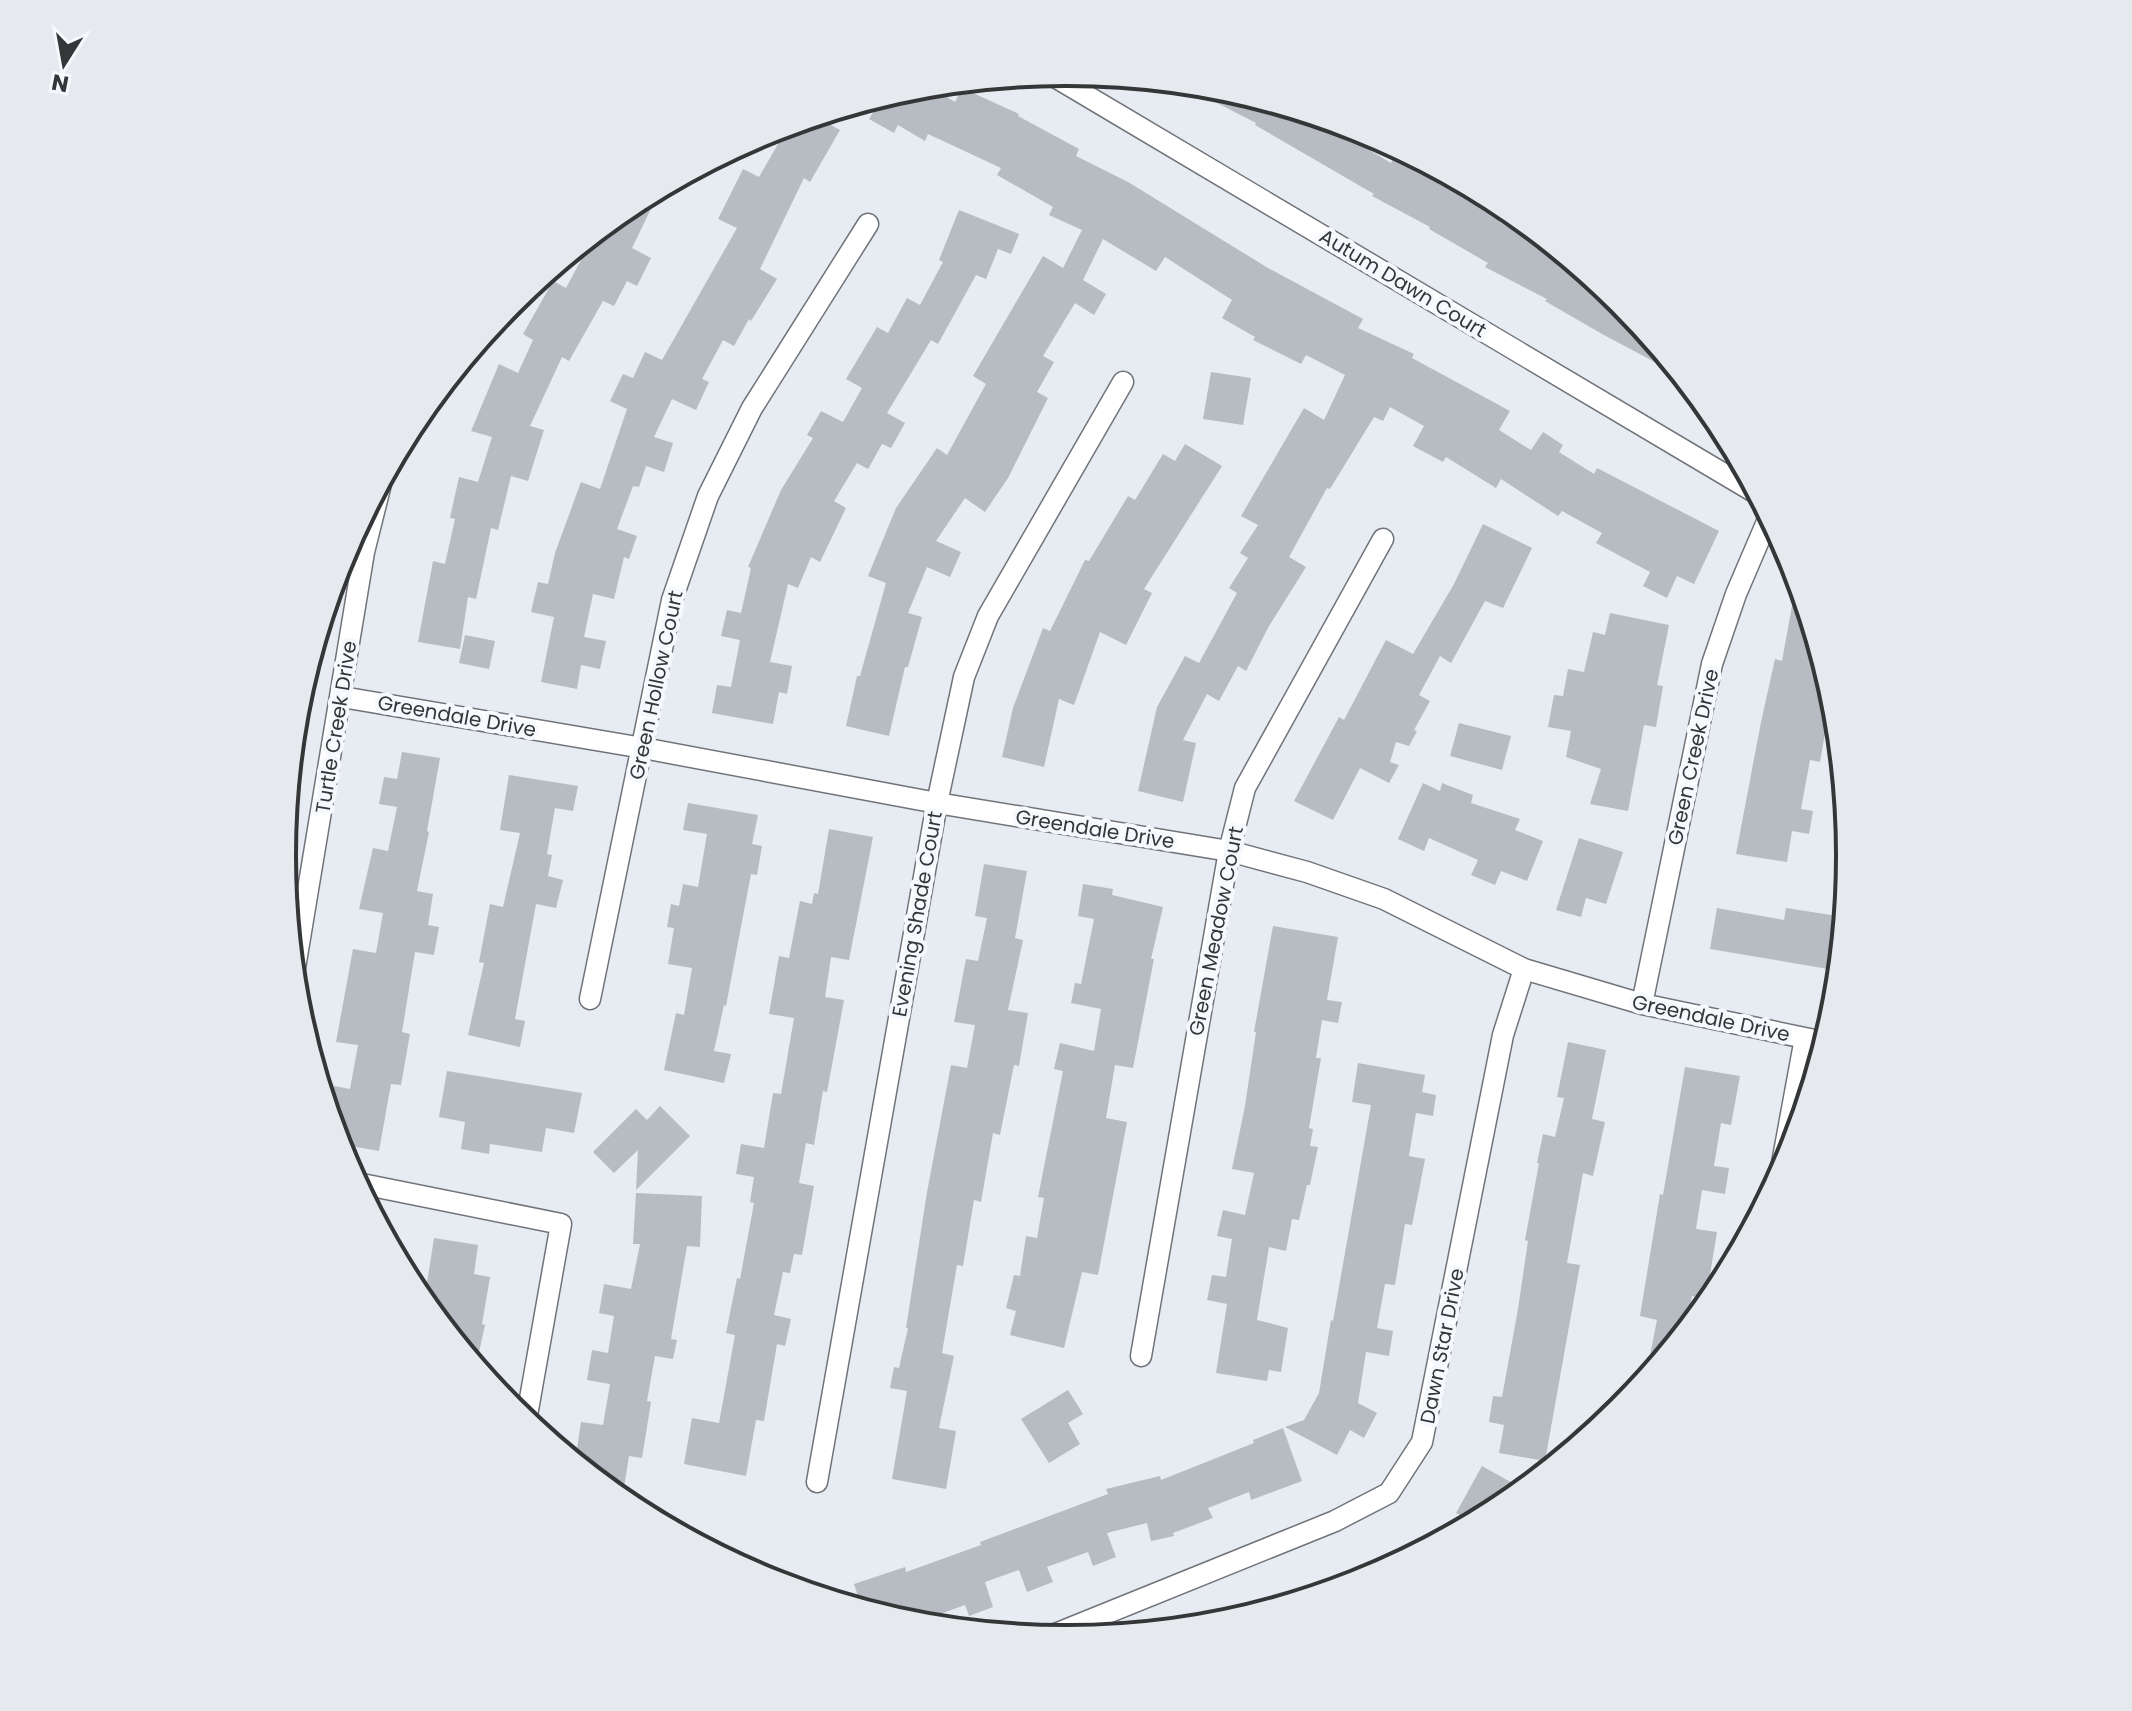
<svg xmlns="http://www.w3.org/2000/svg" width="2132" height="1711" font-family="Poppins,sans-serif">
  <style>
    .building { fill: #b7bcc2 }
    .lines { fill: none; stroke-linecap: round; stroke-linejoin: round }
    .minor-casing { stroke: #70747a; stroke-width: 23 }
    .minor { stroke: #fff; stroke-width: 20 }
    .labels { text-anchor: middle; stroke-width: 8; stroke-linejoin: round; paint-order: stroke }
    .street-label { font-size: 20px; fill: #343638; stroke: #f5f9fe }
    .rim { fill: none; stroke: #343638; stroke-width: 4 }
  </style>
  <rect width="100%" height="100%" fill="#e7ecf2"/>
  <path class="building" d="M1192,84L1219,87L1360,130L1354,141L1391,163L1398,149L1478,192L1476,195L1505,211L1499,222L1564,256L1620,302L1681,376L1602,334L1545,301L1547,299L1485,267L1488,263L1429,229L1430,227L1372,196L1374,194L1255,125L1256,123L1190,89Z
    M928,86L955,102L962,88L1019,114L1018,116L1079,149L1076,156L1128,182L1268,268L1363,319L1358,328L1414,354L1412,358L1510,411L1499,430L1531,450L1543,432L1563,445L1559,452L1594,474L1597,468L1719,531L1694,584L1677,576L1667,598L1643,586L1650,572L1596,543L1602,533L1562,511L1558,516L1501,479L1496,488L1446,457L1443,462L1413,446L1424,426L1390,407L1383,421L1374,417L1330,489L1327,488L1289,557L1306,567L1269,626L1246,671L1238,666L1219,701L1207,694L1183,740L1196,743L1183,802L1138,791L1157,707L1185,656L1199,663L1237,593L1229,588L1248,558L1240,553L1258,525L1241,516L1304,408L1324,420L1345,375L1306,355L1301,364L1253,340L1255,337L1222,318L1232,300L1165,257L1156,271L1103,239L1083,280L1106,294L1094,315L1075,303L1043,356L1054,362L1037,392L1048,398L1008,478L985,512L965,498L936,541L961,552L950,577L927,567L908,613L922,617L908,667H905L889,736L846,726L857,676H860L886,583L868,576L896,508L937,448L947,455L986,384L973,376L1043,256L1063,268L1082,230L1049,215L1053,207L997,175L1001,168L928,134L925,141L898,125L894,133L869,119L883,96Z
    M816,117L840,130L810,182L804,178L760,269L777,279L751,321L749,319L734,346L723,340L702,379L709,382L696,410L672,399L654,437L673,443L664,472L646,466L639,487L633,486L617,529L637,536L629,559L624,557L614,599L593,594L584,637L606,641L600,669L581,665L577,689L541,682L554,617L531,612L538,582L548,584L555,553L581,482L600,489L627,409L610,401L623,374L633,378L645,352L662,360L737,228L718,219L743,169L759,177L789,125Z
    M661,188L632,248L651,258L637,286L627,281L614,306L603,301L569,361L562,357L530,426L544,430L528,481L511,476L498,530L491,528L476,599L468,597L460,649L418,642L433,561L445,564L455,519L450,518L459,477L478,482L492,437L471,431L499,364L518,373L533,340L523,334L553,281L566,288L595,234L631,204Z
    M959,210L1019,234L1011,254L998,249L986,279L976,275L938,344L931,340L887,413L905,423L891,448L882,444L868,469L857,463L834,501L846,508L820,562L811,557L798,588L788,584L770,662L792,666L787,694L779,692L773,724L712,713L717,685L731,687L740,640L721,636L727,610L741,613L751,568L748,567L781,490L813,438L807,435L821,411L843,422L862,388L846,379L877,327L888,333L907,298L920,305L943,262L939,260Z
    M1211,372L1251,378L1243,425L1203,419Z
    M1185,444L1222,466L1144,589L1152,593L1126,645L1100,632L1074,705L1059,699L1044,767L1002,757L1013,708L1043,628L1050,631L1085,560L1089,561L1128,496L1135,500L1163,454L1175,461Z
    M1483,524L1532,548L1503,608L1485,601L1451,663L1440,656L1419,695L1430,701L1414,730L1417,731L1409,746L1396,742L1390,762L1399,765L1389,783L1360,768L1333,820L1294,801L1339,717L1344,720L1386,640L1413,654L1454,584Z
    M1797,578L1832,693L1820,762L1810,760L1801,809L1813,811L1809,834L1792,831L1787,862L1736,854L1761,722L1775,659L1782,661Z
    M1610,613L1669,625L1657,685L1663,686L1656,727L1644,725L1628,811L1590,804L1601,769L1566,757L1571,731L1548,727L1554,695L1563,696L1568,669L1584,672L1593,632L1605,635Z
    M465,635L495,641L489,669L459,663Z
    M1459,723L1511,736L1502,770L1450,756Z
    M402,752L440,758L427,831L429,832L417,891L433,894L428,925L439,927L434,955L415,952L402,1032L410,1034L401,1085L391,1084L379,1151L339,1144L337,1138L341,1113L330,1112L334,1086L350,1089L358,1045L336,1042L353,949L376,953L383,913L359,909L373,848L388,851L397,807L379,804L384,777L397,779Z
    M509,775L578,786L573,811L555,808L547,854L552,855L548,876L563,880L556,908L536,904L515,1019L525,1021L520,1047L468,1035L484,963L479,962L490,904L503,907L520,833L500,830Z
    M1423,783L1440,791L1442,783L1473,795L1471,803L1520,819L1515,830L1543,841L1527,881L1501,871L1495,885L1471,875L1478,860L1429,838L1424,851L1398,839Z
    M688,803L758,815L752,844L762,846L757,875L751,874L726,1006L724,1005L714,1051L731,1054L724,1083L664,1070L676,1013L684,1015L692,968L668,964L674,928L667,927L671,904L679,906L683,884L698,887L707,834L683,830Z
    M829,829L873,837L849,960L831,957L825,997L844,1000L827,1092L823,1091L814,1145L806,1143L799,1183L814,1186L802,1255L794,1254L790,1273L783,1272L774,1315L791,1319L785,1346L777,1344L764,1421L756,1420L746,1476L684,1464L692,1418L719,1423L735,1335L726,1333L737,1278L740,1279L754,1203L750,1202L754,1177L736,1174L741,1144L764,1148L773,1093L781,1094L794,1018L769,1014L779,956L789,958L800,901L812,904L814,893L818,894Z
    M1579,838L1623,852L1606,904L1586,898L1581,917L1556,910Z
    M984,864L1027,871L1015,938L1023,940L1008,1010L1028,1013L1019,1066L1014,1065L1000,1135L993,1133L981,1202L974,1200L963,1266L957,1265L942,1353L954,1356L939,1428L956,1431L946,1489L892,1479L907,1391L890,1388L894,1367L899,1368L908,1328H906L927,1192L951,1065L967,1068L975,1025L954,1022L966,959L978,961L987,918L975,916Z
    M1083,884L1113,889L1112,895L1163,907L1151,959H1154L1133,1068L1115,1065L1106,1118L1127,1122L1098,1275L1082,1272L1064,1348L1010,1335L1016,1311L1006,1308L1014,1275L1020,1276L1026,1236L1037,1238L1044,1198L1038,1197L1063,1071L1054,1069L1060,1043L1094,1051L1101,1009L1071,1003L1075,983L1081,984L1094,919L1078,916Z
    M1717,908L1784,920L1786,908L1837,916L1828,969L1710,949Z
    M1273,926L1338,937L1327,1000L1342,1002L1338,1023L1322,1020L1316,1058H1321L1309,1128L1313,1129L1310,1146L1318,1147L1310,1185H1307L1299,1220L1292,1219L1286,1251L1269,1247L1257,1320L1288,1328L1281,1372L1269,1370L1267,1381L1216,1373L1227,1304L1207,1300L1212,1275L1226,1277L1232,1239L1217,1236L1223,1210L1245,1215L1254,1173L1232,1169L1245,1106L1256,1032H1254Z
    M1568,1042L1606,1050L1592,1119L1605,1122L1593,1176L1583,1173L1567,1263L1580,1265L1545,1461L1499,1453L1504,1425L1489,1422L1493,1396L1502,1397L1518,1309L1528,1241L1525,1240L1539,1163H1537L1543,1134L1555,1137L1564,1098L1557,1097Z
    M1358,1063L1425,1075L1422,1092L1436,1095L1433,1116L1416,1113L1409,1156L1425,1159L1420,1185L1412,1225L1405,1224L1395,1285L1385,1284L1377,1328L1393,1331L1389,1356L1366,1352L1358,1403L1377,1413L1364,1438L1350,1430L1337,1455L1285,1427L1304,1420L1319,1393L1331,1320L1333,1321L1371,1105L1352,1102Z
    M1685,1067L1740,1076L1731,1125L1721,1123L1714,1166L1729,1168L1725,1194L1702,1190L1696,1229L1717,1232L1706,1299L1692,1296L1686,1329L1645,1380L1657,1320L1640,1316L1660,1194L1663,1195Z
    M447,1071L582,1093L574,1133L546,1128L542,1152L490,1144L489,1154L461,1149L465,1122L439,1117Z
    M660,1106L690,1136L636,1190L638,1150L614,1173L593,1152L636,1109L647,1120Z
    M636,1193L702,1196L700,1247L687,1246L671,1339L677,1340L673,1359L655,1356L647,1401L651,1402L642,1458L629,1456L622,1500L575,1462L581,1422L603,1425L610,1384L587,1380L592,1350L608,1353L614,1316L599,1313L604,1284L631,1289L640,1244H633Z
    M434,1238L478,1245L474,1274L490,1277L482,1324L485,1325L476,1366L433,1314L437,1298L425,1296Z
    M1068,1390L1083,1414L1068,1423L1080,1444L1049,1463L1021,1419Z
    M1283,1428L1302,1481L1251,1500L1249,1492L1208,1508L1213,1518L1173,1533L1174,1536L1151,1541L1147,1523L1107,1533L1116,1557L1093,1566L1088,1552L1047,1567L1053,1582L1027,1592L1019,1570L985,1582L993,1607L969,1616L965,1605L912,1624L862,1608L854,1584L905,1567L906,1572L981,1545L980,1542L1108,1494L1106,1489L1160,1476L1161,1480L1254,1443L1253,1440Z
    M1482,1466L1523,1489L1501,1507L1472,1522L1456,1513Z"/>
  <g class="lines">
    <g class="minor-casing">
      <path id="minor" d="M1050,74L1756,493
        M342,697L643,748L937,803L1229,851L1307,872L1384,899L1524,969L1642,1004L1824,1042
        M294,974L364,552L382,480
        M590,999L672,600L708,496L752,408L868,224
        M1642,1004L1712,664L1736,594L1769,517
        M1780,1174L1805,1038
        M357,1183L561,1224L526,1421
        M1141,1356L1229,851L1245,788L1383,539
        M817,1482L937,803L964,677L988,616L1123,382
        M1048,1637L1335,1521L1389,1493L1422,1442L1503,1035L1524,969"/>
    </g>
    <use href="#minor" class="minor"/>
  </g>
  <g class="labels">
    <g class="street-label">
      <text transform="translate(1403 283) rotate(31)" y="7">Autum Dawn Court</text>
      <text transform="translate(656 685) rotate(-78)" y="7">Green Hollow Court</text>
      <text transform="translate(457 716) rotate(10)" y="7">Greendale Drive</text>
      <text transform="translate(336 727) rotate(-81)" y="7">Turtle Creek Drive</text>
      <text transform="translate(1693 757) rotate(-78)" y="7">Green Creek Drive</text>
      <text transform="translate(1095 829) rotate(9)" y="7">Greendale Drive</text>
      <text transform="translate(917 914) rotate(-80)" y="7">Evening Shade Court</text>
      <text transform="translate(1216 931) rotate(-79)" y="7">Green Meadow Court</text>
      <text transform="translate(1711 1018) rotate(12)" y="7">Greendale Drive</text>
      <text transform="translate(1442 1346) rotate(-79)" y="7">Dawn Star Drive</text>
    </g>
  </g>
  <path d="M0 0H2132V1711H0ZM1065 86H1067A769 769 0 0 1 1836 855V856A769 769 0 0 1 1067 1625H1065A769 769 0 0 1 296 856V855A769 769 0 0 1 1065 86Z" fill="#e6e9ee" fill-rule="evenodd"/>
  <path class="rim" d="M1065 86H1067A769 769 0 0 1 1836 855V856A769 769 0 0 1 1067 1625H1065A769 769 0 0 1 296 856V855A769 769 0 0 1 1065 86Z"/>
  <g transform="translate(64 64) rotate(191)" stroke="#f5f9fe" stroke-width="6" paint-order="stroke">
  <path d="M0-6L14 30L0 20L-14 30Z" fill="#343638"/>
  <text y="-12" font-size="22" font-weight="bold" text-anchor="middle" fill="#343638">N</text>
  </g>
</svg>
